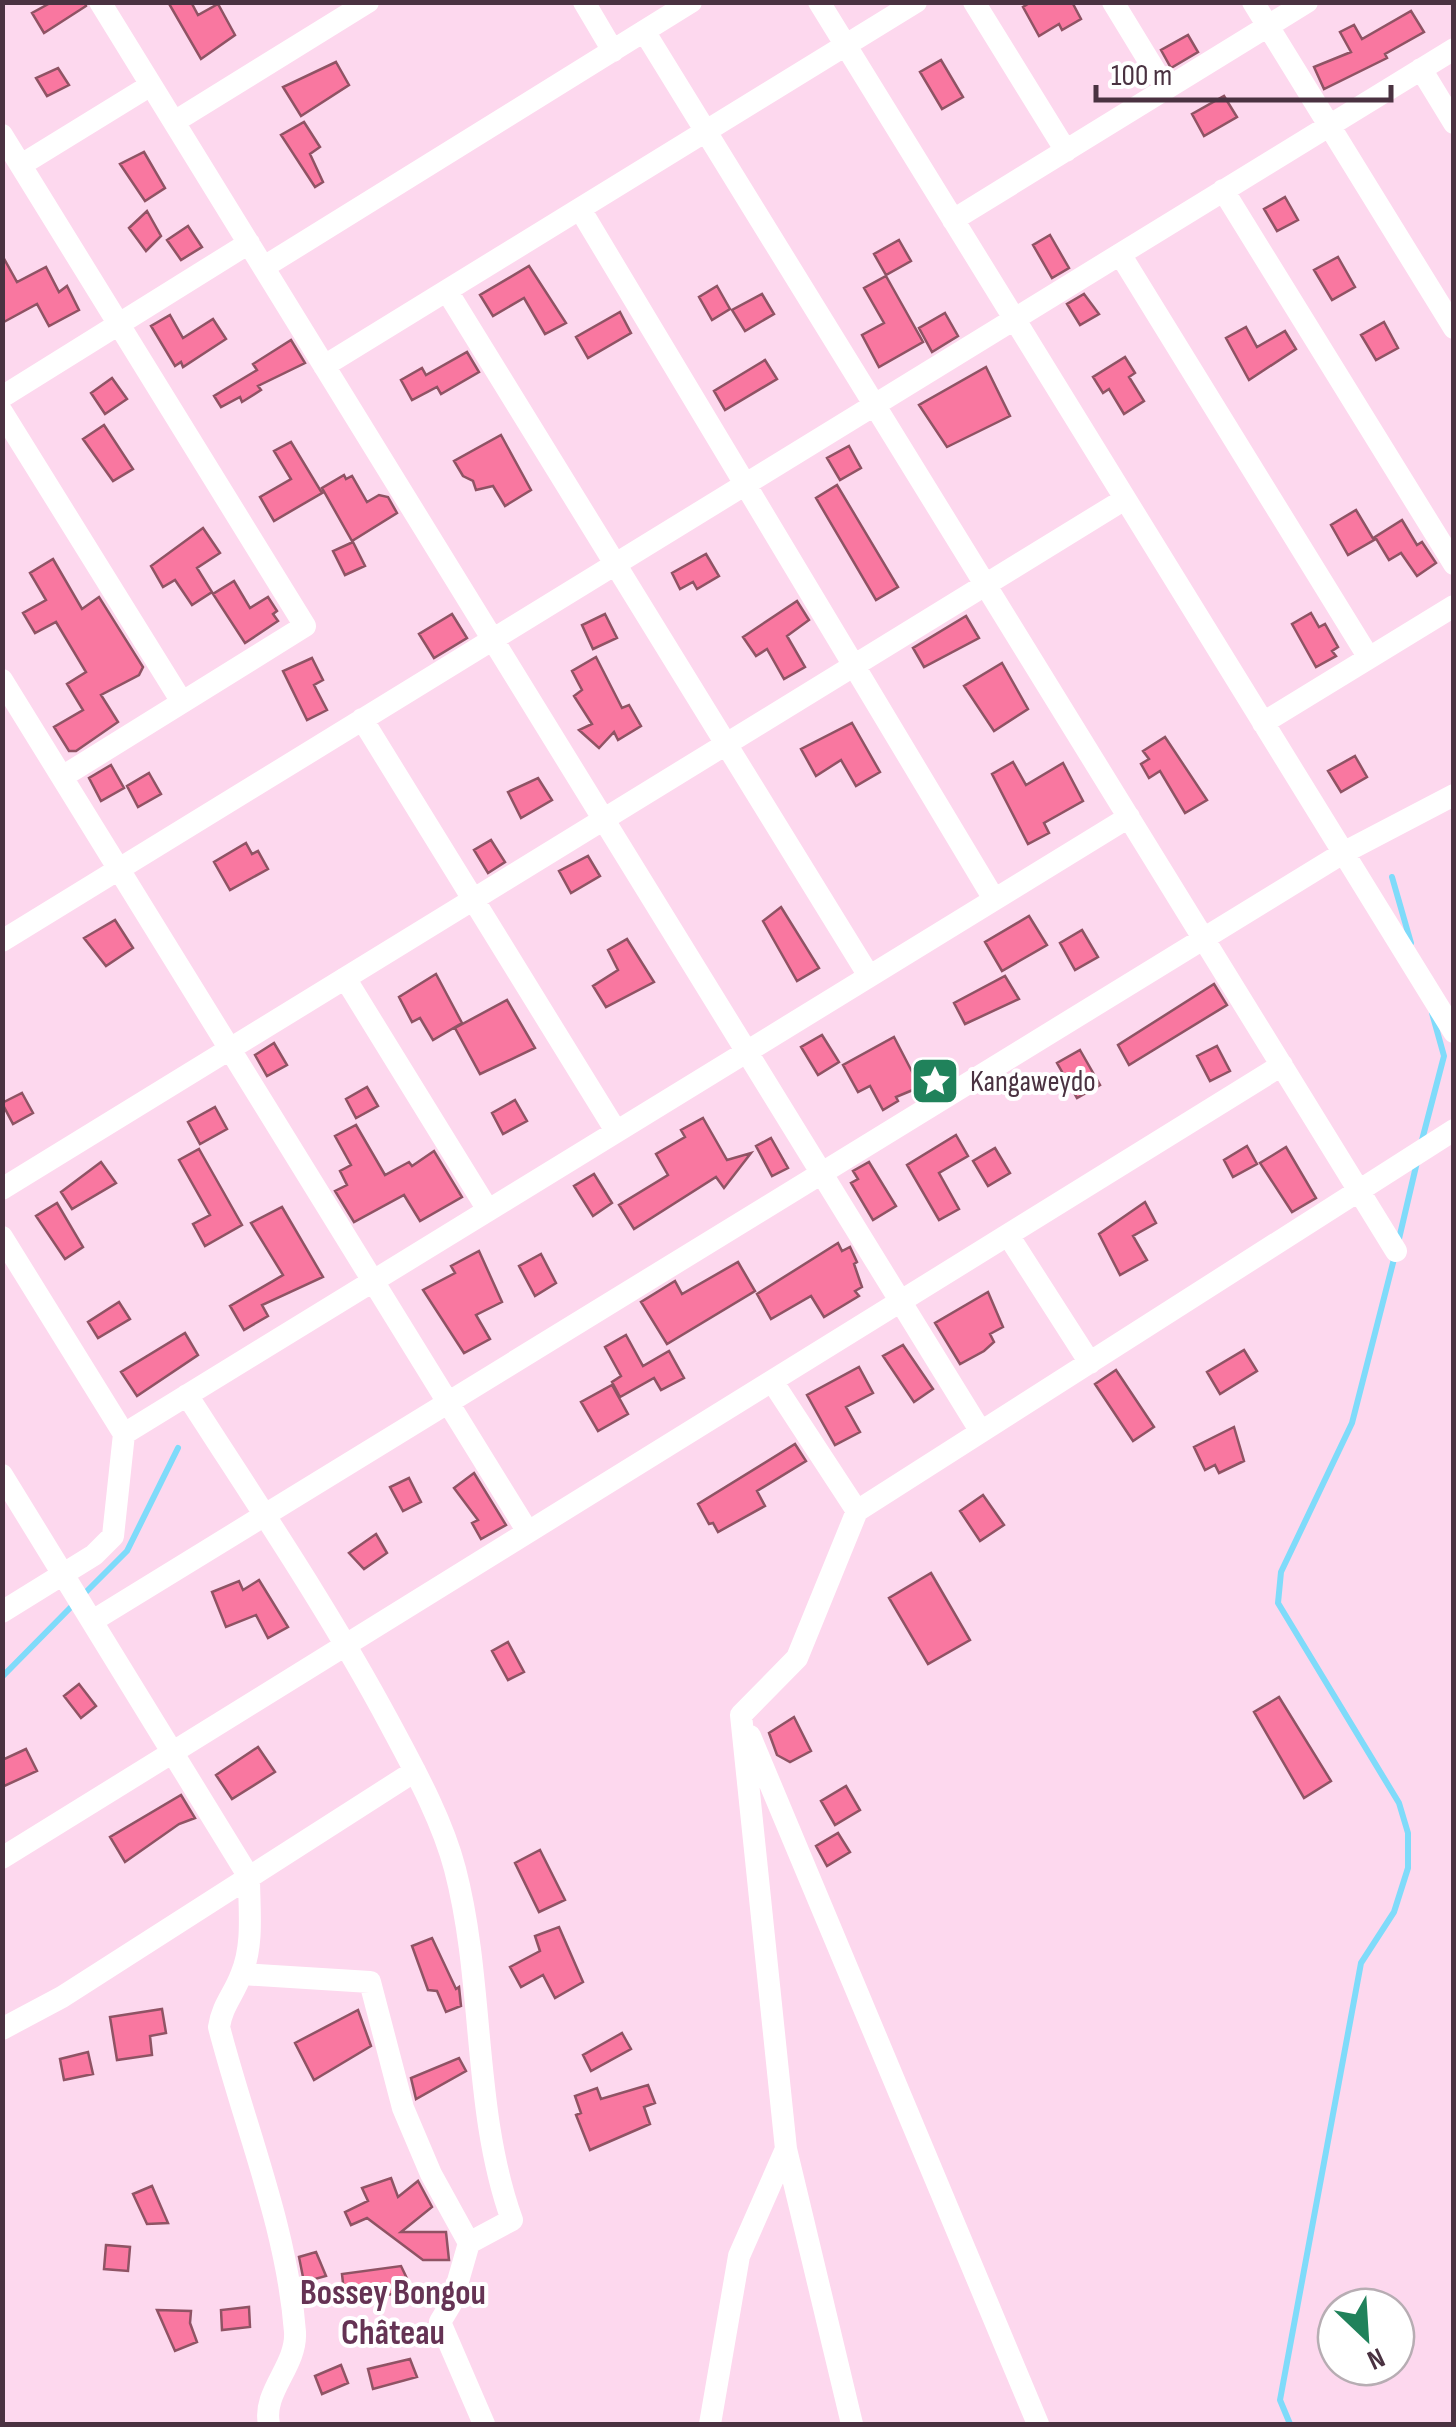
<svg xmlns="http://www.w3.org/2000/svg" width="1456" height="2427" font-family="'Sofia Sans Condensed',sans-serif">
  <style>
    .lines { fill: none; stroke-linecap: round; stroke-linejoin: round }
    .stream { stroke: #7fdbfa; stroke-width: 6 }
    .building { fill: #f977a0; stroke: #8f5364; stroke-width: 2.5 }
    .minor { stroke: #fff; stroke-width: 22 }
    .labels { text-anchor: middle; stroke-width: 8; stroke-linejoin: round; paint-order: stroke }
    .poi-label { font-size: 30px; fill: #4a3241; stroke: #fff; text-anchor: start }
    .quarter-label { font-size: 35px; font-weight: bold; fill: #653354; stroke: #fff }
  </style>
  <rect width="100%" height="100%" fill="#fdd8ee"/>
  <g class="lines">
    <path class="stream" d="M1392,877L1411,943
      M1422,1140L1444,1056L1432,1013
      M1398,1243L1417,1162
      M82,1596L127,1551L178,1448
      M2,1677L73,1605
      M1290,2424L1280,2400L1361,1963L1394,1912L1408,1868V1833L1399,1803L1278,1603L1281,1572L1352,1423L1395,1255"/>
  </g>
  <path class="building" d="M52,2H85L86,6L44,33L32,13Z
    M168,2H191L198,15L218,4L235,35L201,59Z
    M1031,2H1072L1081,19L1062,30L1059,24L1039,36L1023,7Z
    M1411,11L1424,32L1385,54L1387,58L1324,89L1314,67L1351,52L1340,32L1354,25L1362,39Z
    M1188,35L1198,52L1171,68L1161,50Z
    M941,60L963,97L942,109L920,72Z
    M336,62L349,85L301,116L283,87Z
    M58,68L69,85L47,96L36,78Z
    M1224,96L1237,117L1204,136L1192,114Z
    M304,122L320,147L310,154L323,182L315,187L281,135Z
    M144,152L165,188L145,201L120,164Z
    M1285,197L1298,220L1277,231L1264,209Z
    M147,211L161,236L146,251L129,228Z
    M188,226L202,247L181,260L167,240Z
    M1050,235L1069,268L1052,278L1033,245Z
    M899,240L911,261L886,275L874,254Z
    M2,255L17,282L46,267L59,292L67,286L79,310L49,326L37,304L2,323Z
    M1338,257L1355,287L1332,300L1314,270Z
    M529,266L566,323L545,334L524,298L493,316L480,295Z
    M886,276L923,342L879,367L862,335L884,323L864,288Z
    M717,286L730,309L712,320L699,297Z
    M762,294L774,314L745,331L732,310Z
    M1084,294L1099,314L1080,325L1067,304Z
    M620,312L631,333L588,358L576,337Z
    M945,313L958,336L932,352L919,328Z
    M170,315L183,338L213,319L226,339L183,367L181,362L175,366L151,326Z
    M1384,322L1398,348L1376,360L1361,335Z
    M1246,327L1257,347L1285,331L1296,349L1249,380L1226,338Z
    M291,340L305,363L258,386L261,390L242,402L240,397L221,407L214,396L257,370L253,364Z
    M467,352L479,372L441,394L437,387L412,400L401,380L422,368L426,375Z
    M1125,357L1135,373L1129,377L1144,401L1124,414L1109,389L1103,393L1093,377Z
    M765,360L777,379L725,410L714,391Z
    M986,367L1010,416L947,447L919,405Z
    M112,378L127,399L105,414L91,393Z
    M104,425L133,469L113,481L83,439Z
    M501,435L531,490L505,506L493,486L476,490L473,481L463,476L454,461Z
    M291,442L322,493L274,521L260,497L291,479L274,451Z
    M849,446L861,468L840,480L827,458Z
    M344,475L346,479L352,476L367,502L379,495L388,497L397,513L352,541L322,488Z
    M837,485L898,587L876,600L816,498Z
    M1356,510L1374,540L1348,555L1331,525Z
    M1402,520L1417,545L1422,542L1436,563L1417,576L1401,553L1389,560L1375,537Z
    M203,528L220,553L197,568L212,592L192,605L175,580L163,587L151,566Z
    M353,542L365,566L345,575L333,551Z
    M706,554L719,576L697,589L693,582L680,589L672,573Z
    M53,559L82,609L99,597L143,667L139,675L101,695L118,722L76,751H69L54,727L83,710L67,684L86,672L56,622L35,633L23,613L46,600L30,573Z
    M234,581L250,608L268,597L277,611L273,614L278,621L245,643L213,594Z
    M797,601L809,620L787,636L805,667L784,679L767,649L756,656L743,637Z
    M1311,613L1319,627L1325,624L1338,647L1332,651L1336,656L1316,667L1292,624Z
    M452,614L467,638L434,658L419,634Z
    M605,614L617,638L593,649L582,625Z
    M966,616L979,638L924,667L913,648Z
    M596,657L622,708L629,705L641,726L618,740L614,732L599,748L579,730L592,724L574,696L582,690L572,671Z
    M312,658L323,680L314,685L327,710L307,720L283,671Z
    M1002,663L1028,709L994,731L964,686Z
    M852,723L880,772L856,786L841,760L816,776L801,749Z
    M1165,737L1207,800L1185,813L1160,771L1149,778L1141,764L1149,759L1143,751Z
    M1355,756L1367,777L1341,792L1328,771Z
    M1013,762L1026,785L1063,763L1083,801L1044,823L1049,833L1028,844L992,774Z
    M111,765L124,788L101,801L89,778Z
    M149,773L161,794L138,807L127,786Z
    M538,778L552,800L521,818L508,792Z
    M491,840L505,862L488,873L474,850Z
    M246,843L252,854L258,851L268,869L230,890L214,862Z
    M588,856L600,876L571,893L559,871Z
    M781,907L819,968L797,981L763,921Z
    M1029,916L1047,945L1002,971L985,942Z
    M115,920L133,948L106,966L84,938Z
    M1082,930L1098,957L1075,970L1060,943Z
    M627,939L654,982L606,1007L593,986L618,970L608,950Z
    M436,974L462,1023L433,1040L420,1018L412,1022L399,997Z
    M1005,976L1019,999L965,1024L954,1003Z
    M1214,984L1227,1005L1129,1065L1118,1045Z
    M507,1000L535,1048L480,1074L455,1028Z
    M822,1035L839,1062L818,1075L801,1047Z
    M894,1037L920,1087L896,1097L898,1101L883,1110L870,1086L858,1092L843,1065Z
    M274,1043L287,1065L267,1076L255,1055Z
    M1217,1046L1230,1071L1210,1081L1197,1056Z
    M1080,1050L1100,1085L1077,1098L1057,1063Z
    M367,1087L378,1106L356,1118L346,1099Z
    M22,1093L33,1113L13,1124L2,1103Z
    M515,1100L527,1121L503,1134L492,1113Z
    M215,1107L227,1129L200,1144L188,1122Z
    M703,1118L727,1160L751,1153L724,1188L716,1177L634,1229L619,1205L668,1175L656,1154L685,1137L681,1130Z
    M356,1125L385,1175L409,1162L412,1166L434,1151L462,1197L420,1221L404,1195L354,1222L335,1191L347,1185L340,1171L351,1165L335,1136Z
    M956,1135L968,1156L939,1173L959,1209L939,1220L907,1165Z
    M771,1138L788,1168L772,1176L756,1146Z
    M1247,1146L1257,1164L1233,1177L1224,1160Z
    M1286,1147L1316,1198L1292,1212L1260,1163Z
    M995,1148L1010,1173L988,1186L973,1161Z
    M199,1149L242,1225L205,1246L193,1224L210,1215L179,1160Z
    M101,1162L116,1183L72,1209L61,1192Z
    M869,1162L896,1206L873,1220L851,1183L858,1179L853,1171Z
    M594,1174L612,1203L593,1216L574,1186Z
    M1145,1202L1156,1223L1133,1236L1147,1260L1120,1275L1099,1234Z
    M57,1203L83,1247L65,1259L36,1216Z
    M282,1207L323,1277L262,1305L268,1316L244,1330L230,1306L283,1275L251,1223Z
    M838,1243L842,1251L850,1247L857,1262L854,1264L862,1287L855,1291L859,1296L824,1317L811,1296L771,1319L757,1294Z
    M479,1251L502,1302L476,1315L490,1339L464,1353L423,1290L455,1273L451,1266Z
    M541,1254L556,1283L535,1296L519,1266Z
    M738,1262L755,1291L667,1344L641,1302L675,1281L682,1294Z
    M988,1292L1003,1327L990,1334L994,1342L984,1351L960,1364L935,1323Z
    M119,1302L130,1319L98,1338L88,1322Z
    M185,1333L198,1355L137,1396L121,1372Z
    M626,1335L643,1366L669,1351L684,1378L661,1390L654,1378L620,1397L612,1382L621,1376L605,1347Z
    M903,1345L933,1389L914,1402L883,1356Z
    M1244,1350L1257,1371L1220,1394L1207,1372Z
    M859,1367L873,1393L846,1407L860,1432L835,1445L807,1395Z
    M1116,1370L1154,1427L1133,1441L1095,1384Z
    M612,1385L628,1414L598,1431L581,1402Z
    M1234,1427L1244,1461L1219,1473L1215,1465L1205,1470L1194,1447Z
    M795,1444L806,1461L757,1491L765,1506L718,1532L713,1523L709,1524L698,1504Z
    M474,1473L506,1525L481,1539L472,1523L478,1520L454,1488Z
    M409,1478L421,1502L403,1511L390,1487Z
    M983,1495L1004,1525L980,1541L960,1511Z
    M376,1534L387,1553L364,1569L349,1553Z
    M931,1573L970,1640L928,1664L889,1598Z
    M259,1580L288,1627L268,1638L256,1615L226,1627L212,1592L239,1581L243,1590Z
    M508,1642L524,1672L508,1680L492,1651Z
    M79,1684L96,1706L81,1718L64,1696Z
    M1279,1697L1331,1781L1304,1798L1254,1712Z
    M794,1717L811,1751L790,1762L777,1755L769,1733Z
    M258,1747L275,1772L232,1799L216,1775Z
    M26,1749L37,1771L2,1787V1760Z
    M846,1786L860,1810L835,1825L821,1801Z
    M181,1795L195,1818L179,1824L125,1862L110,1837Z
    M838,1833L850,1852L827,1866L816,1846Z
    M540,1850L565,1900L539,1912L515,1863Z
    M559,1927L583,1982L555,1998L543,1975L521,1987L510,1967L540,1951L535,1936Z
    M432,1938L456,1989L459,1987L461,2006L446,2012L437,1991L428,1990L412,1946Z
    M162,2009L166,2033L150,2036L152,2055L117,2060L110,2017Z
    M358,2010L371,2046L314,2080L295,2043Z
    M622,2033L631,2049L591,2071L583,2055Z
    M88,2052L93,2074L64,2080L60,2059Z
    M459,2058L466,2071L416,2099L411,2078Z
    M648,2085L655,2103L644,2107L650,2124L590,2150L576,2115L581,2113L575,2096L597,2088L601,2099Z
    M391,2178L398,2197L418,2181L432,2207L401,2232H446L449,2260H423L367,2218L351,2225L345,2212L368,2201L362,2188Z
    M152,2186L168,2223L147,2224L133,2194Z
    M106,2245L130,2247L128,2271L104,2269Z
    M316,2252L326,2276L304,2282L299,2257Z
    M401,2266L413,2291L345,2301L342,2274Z
    M249,2307L250,2327L222,2330L221,2310Z
    M157,2310L191,2311L190,2323L197,2342L175,2351Z
    M410,2359L417,2377L373,2389L368,2369Z
    M341,2365L348,2383L322,2394L315,2376Z"/>
  <g class="lines">
    <path class="minor" d="M100,2L981,1432
      M584,2L613,51
      M819,2L1454,1032
      M974,2L1066,151
      M1113,2L1166,89
      M1253,2L1454,328
      M644,31L1396,1251
      M1421,69L1454,123
      M174,122L368,2
      M2,135L305,626L62,777
      M21,165L151,85
      M1223,190L1454,564
      M580,209L994,899
      M953,220L1307,2
      M1120,254L1369,658
      M264,267L691,2
      M447,291L869,976
      M324,366L916,2
      M2,397L249,243
      M2,412L182,702
      M2,680L528,1532
      M362,719L616,1131
      M1263,723L1454,606
      M2,941L1454,49
      M345,978L488,1210
      M2,1189L1125,499
      M1008,1235L1090,1363
      M2,1237L124,1434L113,1536L94,1555L2,1612
      M772,1381L857,1511
      M187,1395C257,1504 329,1610 390,1724C414,1769 442,1819 455,1869C485,1984 472,2109 512,2220L469,2243
      M124,1434L1129,817
      M2,1475L249,1877C249,1909 254,1945 241,1975C234,1994 222,2006 219,2027C245,2128 287,2227 295,2332C297,2366 262,2392 269,2424
      M94,1620L1343,853L1454,795
      M750,1736L1038,2424
      M2,1858L1282,1065
      M242,1974L370,1982L403,2108L431,2174L469,2243L452,2302L440,2322L484,2424
      M2,2029L62,1997L415,1771
      M786,2149L852,2424
      M710,2424L739,2256L786,2149L741,1715L797,1658L857,1511L1454,1130"/>
  </g>
  <defs>
    <g id="sight-square" transform="scale(2.5)"><rect x="-9" y="-9" width="18" height="18" rx="4" fill="#20825b" stroke="#fff"/><path d="M0-6L1.8-2.2L6-1.7L2.9 1.2L3.7 5.4L0 3.3L-3.7 5.4L-2.9 1.2L-6-1.7L-1.8-2.2Z" fill="#fff"/></g>
  </defs>
  <g fill-rule="evenodd">
    <use href="#sight-square" x="935" y="1081"/>
  </g>
  <g class="labels">
    <g class="poi-label">
      <text x="970" y="1091">Kangaweydo</text>
    </g>
    <g class="quarter-label">
      <text x="393" y="2304">Bossey Bongou<tspan x="393" dy="40">Château</tspan></text>
    </g>
  </g>
  <rect width="1456" height="2427" fill="none" stroke="#4a3241" stroke-width="10"/>
  <g transform="translate(1366 2337) rotate(155)"><circle r="48" fill="#ffffff" stroke="#b7adb3" stroke-width="2.5"/>
  <path d="M0-8L18 38L0 25L-18 38Z" fill="#20825b"/>
  <text y="-15" font-size="28" font-weight="bold" text-anchor="middle" fill="#4a3241">N</text>
  </g>
  <path d="M1096 85v15h295v-15" fill="none" stroke="#4a3241" stroke-width="5"/>
  <text x="1111" y="85" font-size="30" fill="#4a3241" stroke="#ffffff" stroke-width="8" paint-order="stroke">100 m</text>
</svg>
